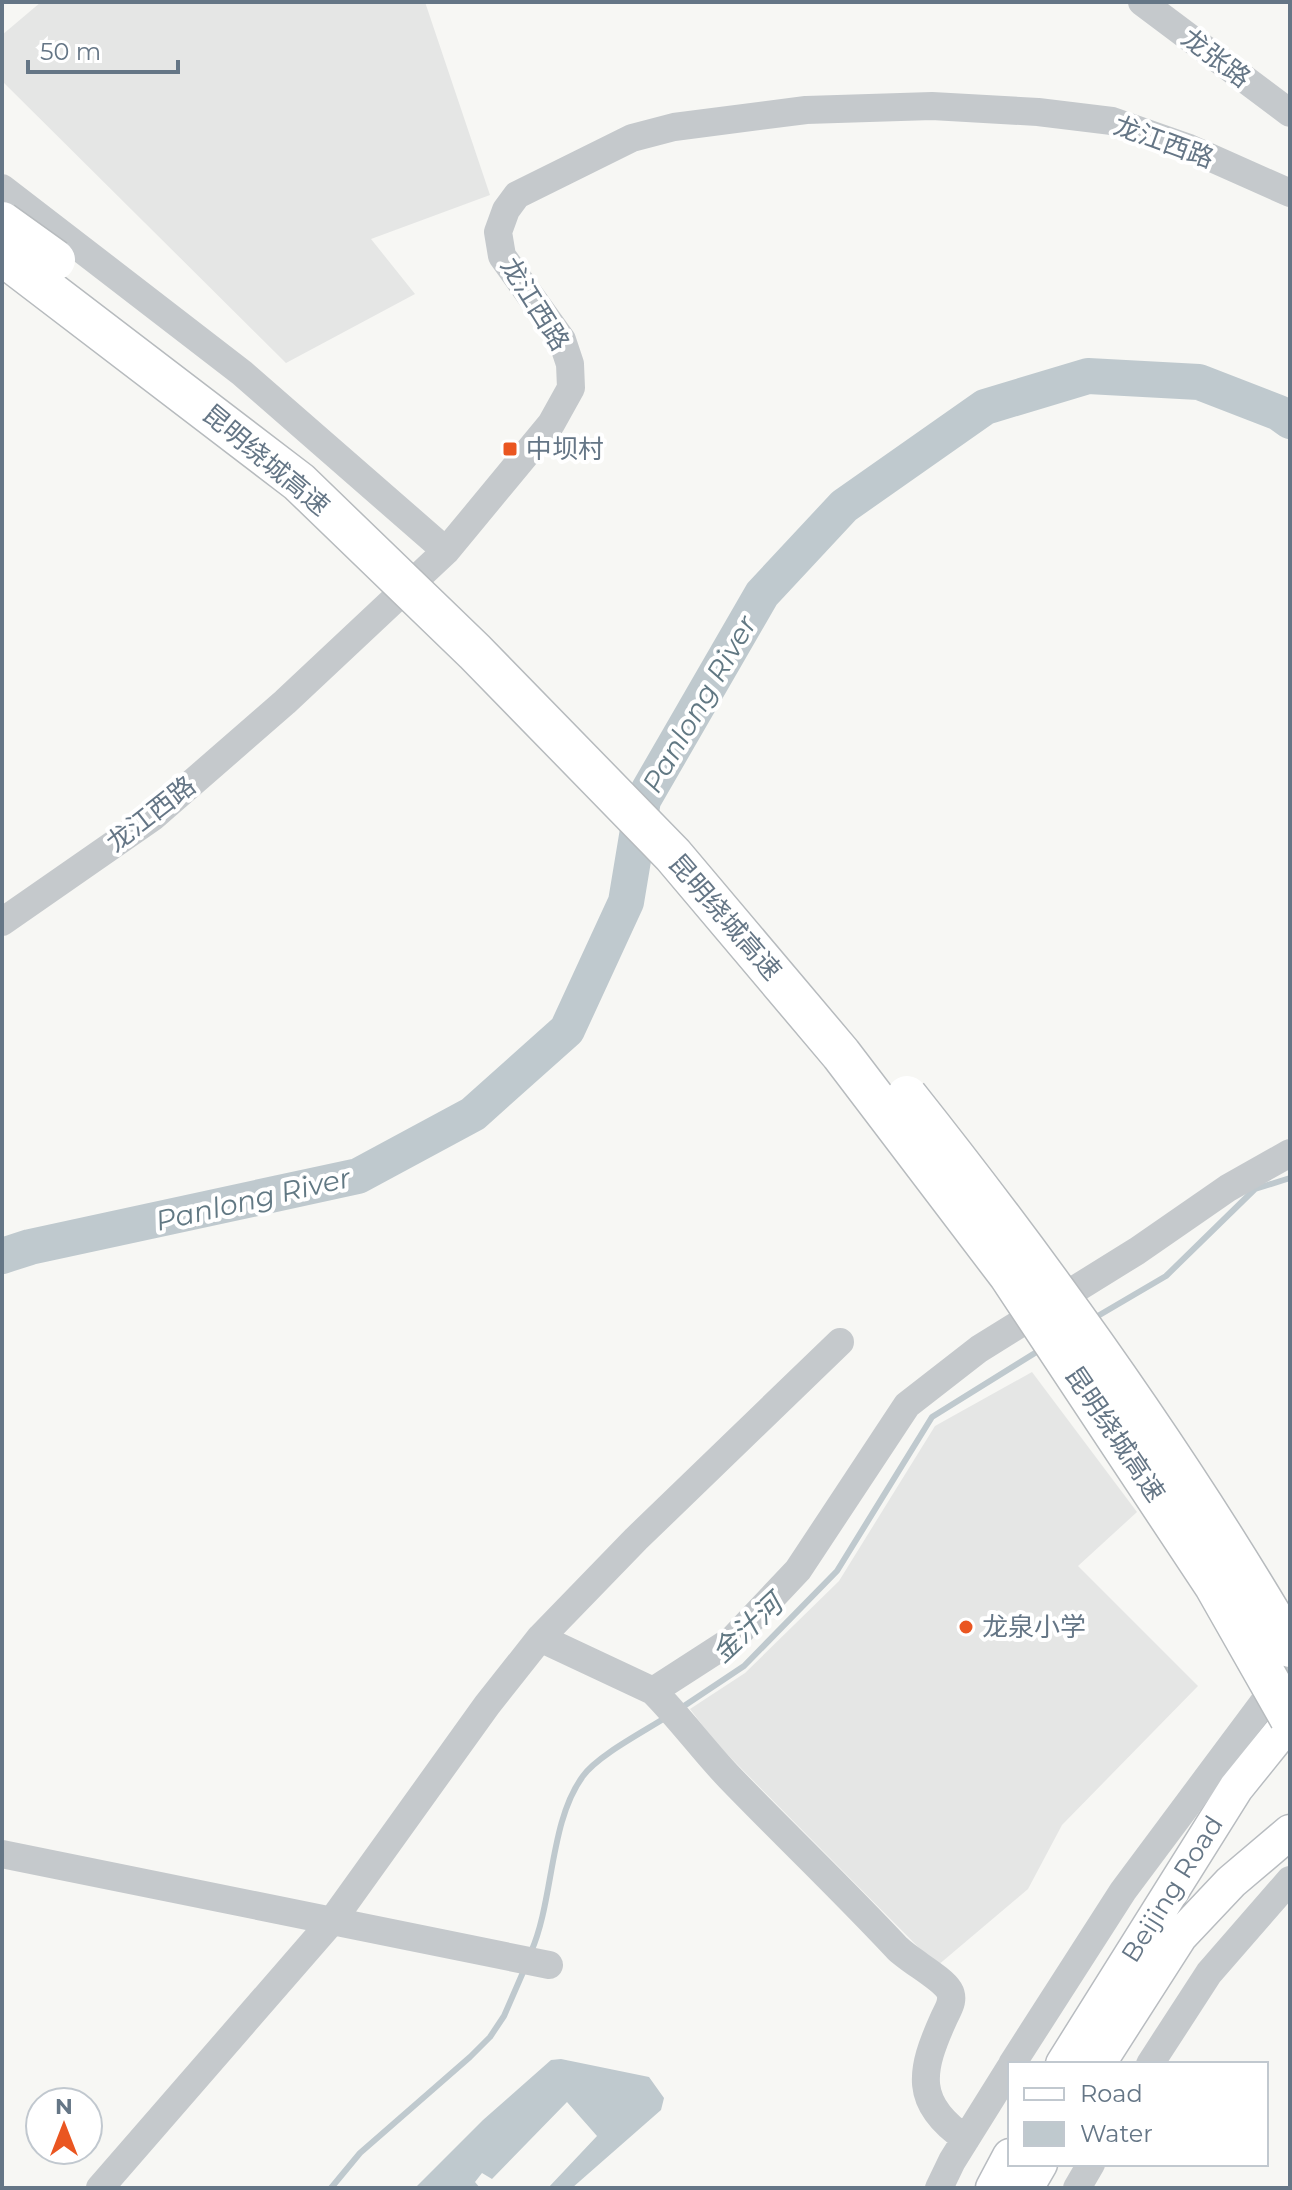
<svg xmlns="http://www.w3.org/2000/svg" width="1292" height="2190" font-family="Montserrat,'Noto Sans SC',sans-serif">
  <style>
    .built { fill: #e5e6e5 }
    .water { fill: #bfc9ce }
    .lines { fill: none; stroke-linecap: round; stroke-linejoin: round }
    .stream { stroke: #bfc9ce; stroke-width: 6 }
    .river { stroke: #bfc9ce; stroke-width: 36 }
    .major-casing { stroke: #b8bcc0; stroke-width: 37 }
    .minor { stroke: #c5c9cc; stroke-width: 28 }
    .major { stroke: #fff; stroke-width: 34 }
    .highway-bridge-casing { stroke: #b7bbbe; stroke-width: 43; stroke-linecap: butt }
    .highway-bridge { stroke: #fff; stroke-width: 40 }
    .poi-dot { fill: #ea5621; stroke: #fff; stroke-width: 3 }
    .labels { text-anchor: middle; stroke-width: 8; stroke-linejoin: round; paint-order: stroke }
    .street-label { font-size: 26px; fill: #657686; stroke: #fff }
    .poi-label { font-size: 26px; fill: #657686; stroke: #fff; text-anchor: start }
    .water-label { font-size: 28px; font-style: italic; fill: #617883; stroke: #fff }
  </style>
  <rect width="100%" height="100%" fill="#f7f7f4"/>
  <path class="built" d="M41,2H425L490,195L371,239L415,294L286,363L2,81V35Z
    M1032,1372L1137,1512L1078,1566L1198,1686L1062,1825L1028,1889L937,1966L716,1743L690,1709L745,1673L839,1581L935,1426Z"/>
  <path class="water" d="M551,2060L561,2059L649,2077L664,2098L661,2110L572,2188H548L597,2136L567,2102L492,2179L482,2173L475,2182L480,2188H415L483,2120Z"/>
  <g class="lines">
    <path class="stream" d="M1091,1320L1166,1276L1255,1189L1290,1178
      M681,1708L744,1666L837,1571L932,1417L1043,1348
      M531,1952C554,1900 549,1822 583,1776C598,1755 645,1731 668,1716
      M331,2188L360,2153L470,2057L490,2037L504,2016L524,1970"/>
    <path class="river" d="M2,1256L30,1247L358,1176L473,1114L567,1030L626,902L643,800L762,594L844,506L985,407L1088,376L1199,382L1279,413L1290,421"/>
    <g class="major-casing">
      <path id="major" d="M1063,2064L1236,1788L1290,1721
        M1098,2064L1180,1936L1231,1882L1290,1832
        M993,2188L1010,2156
        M1026,2188L1040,2164"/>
    </g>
    <path class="minor" d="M1142,2L1290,113
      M2,188L242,373L446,551
      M2,922L153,817L285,702L446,551L551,424L571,388L570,364L562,340L502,256L498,232L506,210L517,195L632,138L674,127L806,110L932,106L1038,112L1112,121L1189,148L1290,193
      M540,1638L653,1691L732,1640L798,1570L907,1405L979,1349L1137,1251L1228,1188L1290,1153
      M653,1691C681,1719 703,1750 730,1778C785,1835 843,1890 897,1948C910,1961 942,1978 949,1990C955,2000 948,2009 944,2018C920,2071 913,2103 966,2139
      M2,1854L549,1965
      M1012,2064L1123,1891L1290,1667
      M1150,2064L1209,1973L1290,1880
      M100,2188L332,1921L487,1705L540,1638L636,1539L840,1342
      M939,2188L952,2161L1010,2068
      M1077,2188L1091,2164"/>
    <use href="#major" class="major"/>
    <g class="highway-bridge-casing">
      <path id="highway-bridge" d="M2,222L55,260
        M2,255L299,482L475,652L673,855L841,1054L1009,1275L1215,1586L1290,1718
        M907,1096C1046,1271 1177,1454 1290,1647"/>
    </g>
    <use href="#highway-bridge" class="highway-bridge"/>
  </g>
  <g class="poi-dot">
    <rect x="502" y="441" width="16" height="16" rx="4"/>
    <circle cx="966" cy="1627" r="8"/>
  </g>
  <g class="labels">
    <g class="street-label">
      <text transform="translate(1216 58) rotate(37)" y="9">龙张路</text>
      <text transform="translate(1164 142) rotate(20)" y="9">龙江西路</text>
      <text transform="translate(535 304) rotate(58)" y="9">龙江西路</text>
      <text transform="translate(266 460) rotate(40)" y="9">昆明绕城高速</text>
      <text transform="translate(151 814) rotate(-38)" y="9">龙江西路</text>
      <text transform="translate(725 917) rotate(49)" y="9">昆明绕城高速</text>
      <text transform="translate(1115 1434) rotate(56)" y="9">昆明绕城高速</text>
      <text transform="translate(1172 1889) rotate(-58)" y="9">Beijing Road</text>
    </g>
    <g class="poi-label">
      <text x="526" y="458">中坝村</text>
      <text x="982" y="1636">龙泉小学</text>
    </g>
    <g class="water-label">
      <text transform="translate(699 704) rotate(-60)" y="10">Panlong River</text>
      <text transform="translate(253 1199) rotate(-13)" y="10">Panlong River</text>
      <text transform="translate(747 1628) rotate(-43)" y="10">金汁河</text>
    </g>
  </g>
  <rect width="1292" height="2190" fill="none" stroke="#657686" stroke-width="8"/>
  <rect x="1008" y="2062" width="260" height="104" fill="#ffffff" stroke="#c1c8cf" stroke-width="2"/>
  <rect x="1024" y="2088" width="40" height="12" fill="#ffffff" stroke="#c1c8cf" stroke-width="2"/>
  <text x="1080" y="2102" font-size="24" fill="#657686">Road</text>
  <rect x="1024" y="2122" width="40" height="24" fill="#bfc9ce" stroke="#c1c8cf" stroke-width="2"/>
  <text x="1080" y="2142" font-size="24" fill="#657686">Water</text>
  <g transform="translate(64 2126)"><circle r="38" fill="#ffffff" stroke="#c1c8cf" stroke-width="2"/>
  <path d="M0-6L14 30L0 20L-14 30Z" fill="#ea5621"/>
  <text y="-12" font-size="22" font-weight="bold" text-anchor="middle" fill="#657686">N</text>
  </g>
  <path d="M28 60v12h150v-12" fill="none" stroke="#657686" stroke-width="4"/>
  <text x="40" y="60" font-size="24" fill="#657686" stroke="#ffffff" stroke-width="6" paint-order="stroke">50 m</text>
</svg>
